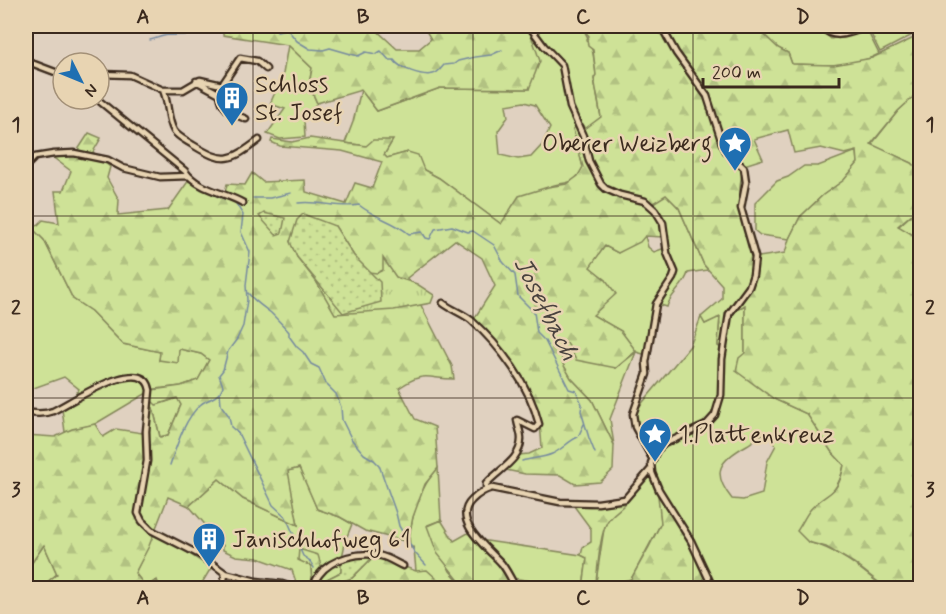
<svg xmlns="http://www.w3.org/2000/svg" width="946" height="614" font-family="Mynerve,sans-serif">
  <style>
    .grass { fill: #cee297; stroke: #84865a; stroke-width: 1.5; fill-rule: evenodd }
    .forest { fill: url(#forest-firs); stroke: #84865a; stroke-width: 1.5; fill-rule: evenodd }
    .park { fill: url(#park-tufts); stroke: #84865a; stroke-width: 1.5 }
    .garden { fill: url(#garden-dots); stroke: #84865a; stroke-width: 1.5 }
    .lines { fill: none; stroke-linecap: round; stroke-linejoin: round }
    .stream { stroke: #75899f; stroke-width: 1.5 }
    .minor-casing { stroke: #3b2a1e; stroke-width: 9 }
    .minor { stroke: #e8d4b2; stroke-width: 4.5 }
    .grid { fill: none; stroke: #3b2a1e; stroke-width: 1.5; stroke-opacity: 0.55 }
    .labels { text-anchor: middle; stroke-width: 5; stroke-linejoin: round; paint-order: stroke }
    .poi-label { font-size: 24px; fill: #3b2a1e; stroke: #e8d4b2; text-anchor: start }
    .water-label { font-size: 26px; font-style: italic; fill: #49423e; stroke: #e8d4b2 }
    .neatline { fill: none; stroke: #3b2a1e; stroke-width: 2 }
    .grid-label { font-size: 20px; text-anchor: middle; font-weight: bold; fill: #3b2a1e }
  </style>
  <defs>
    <pattern id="forest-firs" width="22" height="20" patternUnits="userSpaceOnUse" patternTransform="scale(1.5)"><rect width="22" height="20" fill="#cee297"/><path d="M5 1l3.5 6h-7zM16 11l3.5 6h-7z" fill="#b2c282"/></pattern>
    <pattern id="park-tufts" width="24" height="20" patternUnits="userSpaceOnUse" patternTransform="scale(1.5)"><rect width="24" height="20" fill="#cee297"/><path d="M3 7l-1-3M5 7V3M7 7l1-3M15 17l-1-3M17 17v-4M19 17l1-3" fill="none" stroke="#b2c282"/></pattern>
    <pattern id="garden-dots" width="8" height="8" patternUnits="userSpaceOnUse" patternTransform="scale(1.5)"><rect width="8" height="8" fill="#cee297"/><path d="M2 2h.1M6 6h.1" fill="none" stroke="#b2c282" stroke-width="1.8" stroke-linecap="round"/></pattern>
  </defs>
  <rect width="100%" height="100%" fill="#e0d1c0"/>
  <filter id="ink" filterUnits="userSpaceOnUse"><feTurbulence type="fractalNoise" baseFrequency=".0167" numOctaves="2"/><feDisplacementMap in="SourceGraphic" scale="12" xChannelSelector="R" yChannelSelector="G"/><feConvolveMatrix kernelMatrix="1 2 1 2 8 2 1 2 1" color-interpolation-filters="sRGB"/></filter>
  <g filter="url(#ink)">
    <path class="grass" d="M528,26H581C592,41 594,56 596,75L594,79L601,117L586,129H573L583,167C572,190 563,179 547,188C532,196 515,213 501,224L439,178L424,170L408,152L387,158L384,155L392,141L367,146L345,143L353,122L361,90L377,111L440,88L529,89ZM524,102L535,105L550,128L542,145L531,157L518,159L500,155L498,131L508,117L506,105Z
      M755,26H818L831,39L846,35L831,33L822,26H870L866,28L879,54C854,68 820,65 792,64L788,53L778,48Z
      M879,26H920V31L880,52L869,30Z
      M288,45L312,68L309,85L317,103L304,120L305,137L280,139L267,134L285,109L270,104L283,74Z
      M920,91V171L912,163L871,145L898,111Z
      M857,151L858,163L844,180L823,195L800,217L789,239L760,235L755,231V203L777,181L788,177L804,166H818Z
      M666,194L679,208L704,265L708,270L688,273C684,287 670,294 667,307L657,304L647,355L636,352L610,419L614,445L592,400L571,378L563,364L558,341L567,343L616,368L636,352L621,331L592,315L606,280L589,267L605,246L618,253L645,236L648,247L654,252L662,249L669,250L663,237L653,203Z
      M920,207V239L898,227Z
      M36,231L44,240L73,299L91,311L123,344L161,352L159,360L178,348L201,354L209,360L198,380L181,386L148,390L147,393L95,424L65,432L62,409L70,403L79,389L64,377L31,389L26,387V232Z
      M745,305V353L774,399L807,414L831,451L844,465C839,490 831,494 811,509L808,542C837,549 859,567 882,586L881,588H713L678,517L670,503L659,496L661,523L631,579L615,583L619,588H595L604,529L608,519L632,494L648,472L653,460L640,438L633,414L690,346L701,317L705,324L720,316L718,346L724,351L733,311ZM766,432L776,445L767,462L762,494L743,500L732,499C710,472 720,460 747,445C754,441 759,436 766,432Z
      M178,398L181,405L168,435L160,437L153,408L150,406L151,400L157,405Z
      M300,468L317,509L340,517L352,524L346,539L341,562L323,573L311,566L312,584L310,588H298L292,570L258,558L236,556L223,550V545L189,506L219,479L243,499L298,525L287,471Z
      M438,468L441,520L428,525L450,571L465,588H447L445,585L416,571L414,549L413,547L411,548C405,535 418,497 426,484C429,478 434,473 438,468Z
      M155,531L211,568L199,588H160L156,580L146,587L135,573Z
      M480,540L581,555L587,558L583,588H539L538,582L512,578Z
      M44,545L57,574L40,588H26V571Z"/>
    <path class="forest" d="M223,26H227L226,28L229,32L234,30L237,26H372L397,49H419L431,39L423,26H528L540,61L529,89L440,88L377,111L361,90L317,103L309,85L312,68L288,45L223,35Z
      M581,26H755L778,48L788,53L792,64L834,65L872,58L920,35V91L898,111L871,144L912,163L920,171V207L898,226L920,239V588H881L882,585L854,563L826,547L808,542L797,531C802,524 805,516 810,510C827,490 838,498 844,465L831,451L807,414L774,399L736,371L739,358L745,353V305C725,316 725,327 721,347L718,346L720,317L705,324L701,317L722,299V285L704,265L679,208L666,195L653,203L656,205L663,237L645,236L640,242L618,253L605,246L590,267L606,280L616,294L593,315L621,331L636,351L616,368L576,360L567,343L559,341L563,364L571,378L592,400L614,445L613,470L600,482L575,484L560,475L525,474L506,470L518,455L529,454L542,448C541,436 541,424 537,412C524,377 498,347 474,319L495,286L482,258L455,240L407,278L452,366L454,379C428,379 424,370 399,388L415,419L435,427L438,468L425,484L413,517L408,542L365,531L340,517L317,509L299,468L288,471L298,525L243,499L219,479L189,506L168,497L149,546L135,573L146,587L157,580L160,588H40L57,574L44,545L26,571V435L55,437L72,429L95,424L103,437L116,429L142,433L150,406L153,408L160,437L168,435L181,405L177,398L156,405L151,400L152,390L181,386L198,380L209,360L201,354L179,349L178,363L159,360L160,352L123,344L91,311L73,299L44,240L35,231L26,232V213L33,216L32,223L38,225L43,220L59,223L55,191H63L71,171L51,156H74L89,133L101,138L93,152L110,167L107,178L119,200L118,215L168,210L189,180L207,191L224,197L227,184L245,185L252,173L263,182L305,180L306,192L346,204L355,183L372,188L382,162L342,151L280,146L271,142L272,139L292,142L310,138L366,146L373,140H393L384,155L387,158L408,152L418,155L424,170L439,178L501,224L519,196L548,187L567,184L578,176L583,167L573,129L580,123L586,128L601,117L594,78L596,75L593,50L588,46L587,39L589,36ZM788,130L794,153L821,148L845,154L857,151L858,163L844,180L823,195L800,217L789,239L785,253L759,257C742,224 734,203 744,165L763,159L754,139ZM335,226L354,256L373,277L322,289L297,257L290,241Z
      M632,494C627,507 613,511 607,522C599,536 598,572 595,588H583L587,558L581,555L583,547L591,542V529L574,506C595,507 615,508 632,494Z
      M658,496L670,503L678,517L713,588H619L614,582H625L631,579L649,547L661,523Z
      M441,520L454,541L468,533L492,556L514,588H465L437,553L427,526Z
      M299,549L318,555L323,572L341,562V572L325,580V587L352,578L374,556L416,571L427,570L447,588H310L312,584L311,566L298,560Z"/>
    <path class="park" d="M383,258L396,277L417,284L434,295L431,303L394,310L335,314L317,283L360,271L377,273L383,270Z"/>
    <path class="garden" d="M264,213L285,218L282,233L276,235L259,216Z
      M303,214L335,226L354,256L380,282L381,302L343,313L297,257L290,242L297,220Z
      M357,555L374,556L352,578L325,587V580L341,572V562L347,558Z"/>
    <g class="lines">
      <path class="stream" d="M267,26L271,28L275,26L277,31L287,29L297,41L310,49L323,50L330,48L358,56L366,52L376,54L381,51L389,60H394C399,68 422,77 433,74C438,73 441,68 444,65L454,64L458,61L475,57L491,55L502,50
        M150,40C156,39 163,35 169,35C187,36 208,34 226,28
        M35,68L56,76
        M60,78L63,79
        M99,97L103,101
        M204,189L219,197L235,202
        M253,198H270L291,193
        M235,202L243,215L241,232L250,252L246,285L247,300L243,326L237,339L228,351L223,370L219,375L223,386L220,392L221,405L229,416L231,427L238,433L273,505L286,517L303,556L309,560L314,568
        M298,203C318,200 339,209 359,205C375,218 394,221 409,234L422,232L426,238L430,239L435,229L452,226L468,232L473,231L494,245L503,262L515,275L518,296L534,312L537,333L545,341L569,389L576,391L582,404L581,411L589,438L595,453
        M248,293C254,301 262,306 271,313C277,319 283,325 289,332V336L297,347L303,352L311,364L319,368L326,384L336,394L341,407L342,420L352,440L364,454L374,460L379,465L396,513L399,526L415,553L426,565
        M522,461C532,458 543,458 552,454C562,450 568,441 578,437L584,424
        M170,465C177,445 184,420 200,405C206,399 214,400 220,392
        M453,580L460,588"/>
      <g class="minor-casing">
        <path id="minor" d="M529,26L544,46L562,65L570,107L583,136L589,161L601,184L606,189L620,195L645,201L655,210L663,223L667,253L675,272L673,278L656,304L646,362L647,374L633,414L635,427L653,460
          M661,26L676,53L707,96L722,143L726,151L744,168L746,182L741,208L755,257L753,275L749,287L729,314L722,359L721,395L715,415L706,425L697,429L664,444L657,450L651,463L652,473L659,490L691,541L713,588
          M820,26C835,42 851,32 869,26
          M26,61L63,75
          M99,74L130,75L163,90H183L200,80L222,85L240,58L257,61L266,69
          M196,81L220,94C222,111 232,113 246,119
          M163,90C169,103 167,119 174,131C178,137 187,141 193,145C224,164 230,162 259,140
          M97,99L185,171C198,190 224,192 243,203
          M26,166L35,157L54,154L74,153L108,160L123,168L160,177L189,176
          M443,303C452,310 462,313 471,320C501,347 529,384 539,424L535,429L517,420C518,427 521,432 521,439C521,460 498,470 486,484V490
          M26,412C35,414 43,415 53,411C69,404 144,352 150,390L146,431L147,461L138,513L142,521L151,530L202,556L225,573L256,581L282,584L295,588
          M223,588L225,573
          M312,588C314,584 316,579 319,575C331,558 361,551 381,556C389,558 396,563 403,566
          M516,588C512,581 508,572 502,564C490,550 450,521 472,500C478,494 484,490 492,488L560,502L598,503L625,499L651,469"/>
      </g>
      <use href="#minor" class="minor"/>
    </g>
  </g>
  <path class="grid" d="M253,26V588M473,26V588M693,26V588M26,216H920M26,398H920"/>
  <defs>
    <g id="building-pin" transform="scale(1.725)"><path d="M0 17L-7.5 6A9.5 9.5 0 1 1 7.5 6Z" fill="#1f6fb2" stroke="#e8d4b2"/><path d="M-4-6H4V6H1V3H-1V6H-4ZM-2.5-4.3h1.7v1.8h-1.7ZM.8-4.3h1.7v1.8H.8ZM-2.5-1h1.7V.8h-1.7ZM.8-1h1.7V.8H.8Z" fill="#fff"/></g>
    <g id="sight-pin" transform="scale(1.725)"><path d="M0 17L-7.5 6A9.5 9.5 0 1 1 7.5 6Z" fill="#1f6fb2" stroke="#e8d4b2"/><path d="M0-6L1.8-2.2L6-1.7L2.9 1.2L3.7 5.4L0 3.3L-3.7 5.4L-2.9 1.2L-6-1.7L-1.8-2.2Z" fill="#fff"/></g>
  </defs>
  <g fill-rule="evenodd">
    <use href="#building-pin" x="232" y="98"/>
    <use href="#sight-pin" x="735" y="143"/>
    <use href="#sight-pin" x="655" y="434"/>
    <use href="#building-pin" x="209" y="539"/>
  </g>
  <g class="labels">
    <g class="poi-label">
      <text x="255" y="92">Schloss<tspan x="255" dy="28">St. Josef</tspan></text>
      <text x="712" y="151" text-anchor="end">Oberer Weizberg</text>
      <text x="678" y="442">1.Plattenkreuz</text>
      <text x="232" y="547">Janischhofweg 61</text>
    </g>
    <g class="water-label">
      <text transform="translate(547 308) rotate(63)" y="9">Josefbach</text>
    </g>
  </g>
  <rect width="946" height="614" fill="none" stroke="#e8d4b2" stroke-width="66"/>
  <g transform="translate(81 81) rotate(133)"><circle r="28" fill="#e8d4b2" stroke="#a39077" stroke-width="1.5"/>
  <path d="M0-4.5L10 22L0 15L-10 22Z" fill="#1f6fb2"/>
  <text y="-9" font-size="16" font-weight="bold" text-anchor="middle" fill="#3b2a1e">N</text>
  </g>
  <path d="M703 78v9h136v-9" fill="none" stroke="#3b2a1e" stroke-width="3"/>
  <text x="712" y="78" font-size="18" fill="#3b2a1e" stroke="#e8d4b2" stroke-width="4.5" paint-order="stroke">200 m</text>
  <rect x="33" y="33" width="880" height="548" class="neatline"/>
  <g class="grid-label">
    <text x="143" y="23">A</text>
    <text x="363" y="23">B</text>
    <text x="583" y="23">C</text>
    <text x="803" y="23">D</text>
    <text x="16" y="131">1</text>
    <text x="930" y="131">1</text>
    <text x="16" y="314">2</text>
    <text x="930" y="314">2</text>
    <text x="16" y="496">3</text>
    <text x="930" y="496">3</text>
    <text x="143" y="604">A</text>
    <text x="363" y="604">B</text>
    <text x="583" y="604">C</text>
    <text x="803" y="604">D</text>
  </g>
</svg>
